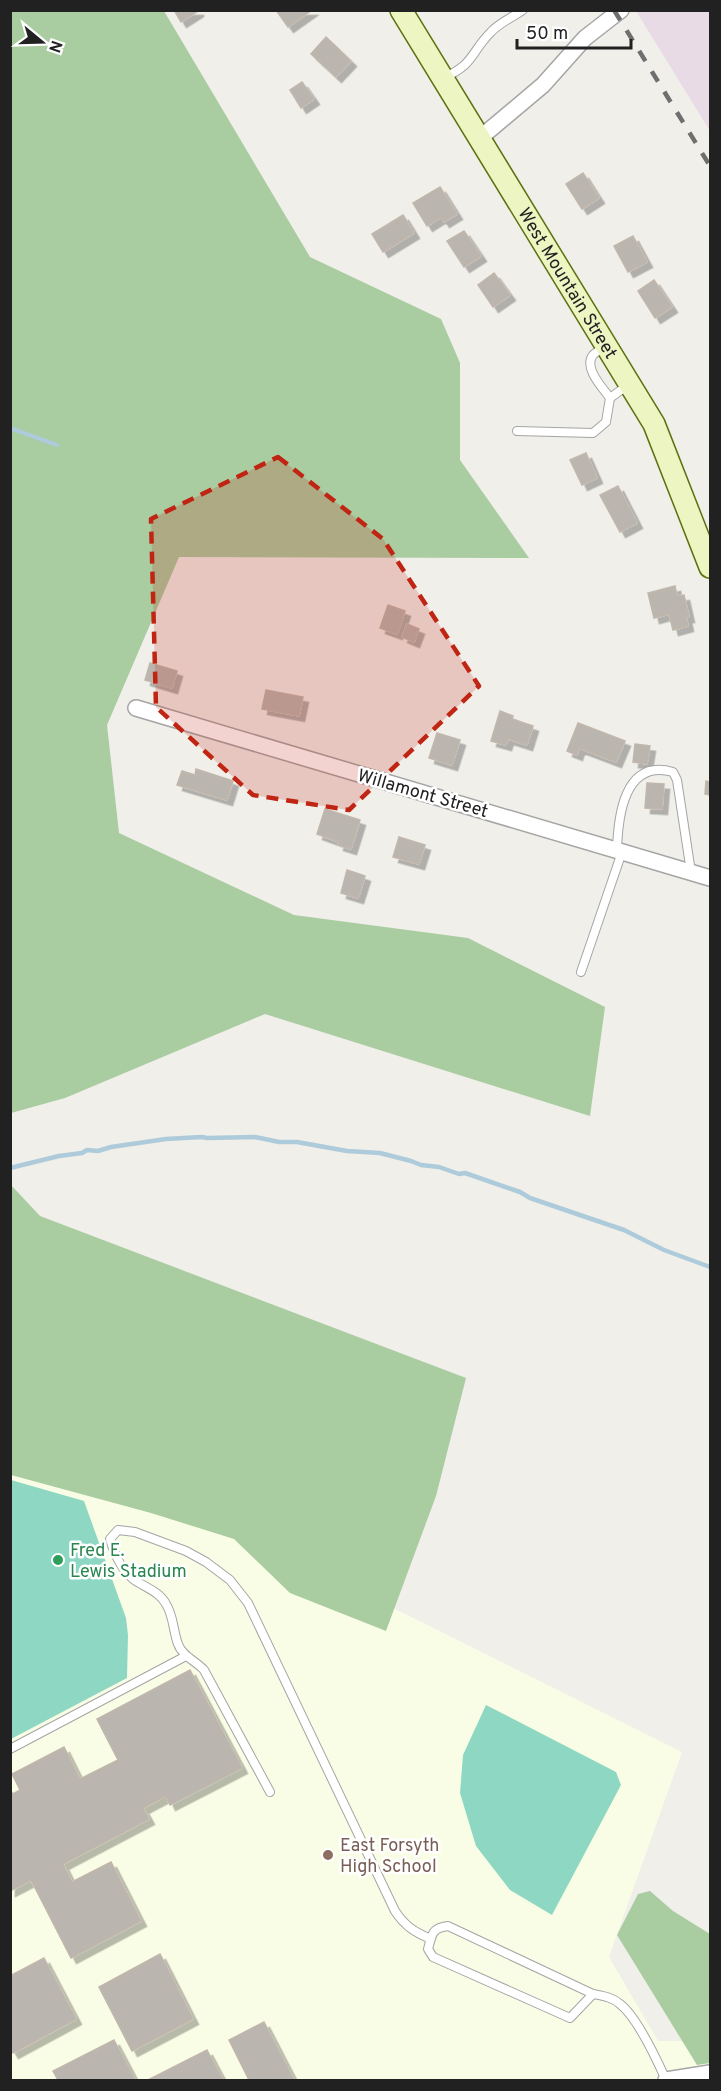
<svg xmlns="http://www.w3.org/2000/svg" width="721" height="2091" font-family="Overpass,sans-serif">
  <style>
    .industrial { fill: #e9dbe5 }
    .education { fill: #fafde6 }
    .forest { fill: #a9cca1 }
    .pitch { fill: #8ed8c3 }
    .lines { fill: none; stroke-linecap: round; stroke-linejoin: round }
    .stream { stroke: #adcbda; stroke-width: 4.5 }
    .building { fill: #bab5ae; stroke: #c1b7ac; stroke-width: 1.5; filter: url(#shadow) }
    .service-casing { stroke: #a5a5a5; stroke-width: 10 }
    .minor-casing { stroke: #a5a5a5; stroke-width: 18 }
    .secondary-casing { stroke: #5c710f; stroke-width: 24 }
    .service { stroke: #fff; stroke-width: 8 }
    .minor { stroke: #fff; stroke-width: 15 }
    .secondary { stroke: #edf5c3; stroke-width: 21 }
    .rail { stroke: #6f6f6f; stroke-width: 4.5; stroke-dasharray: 12 12; stroke-linecap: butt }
    .marked { fill: #c02412; fill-opacity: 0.2; stroke: #c02412; stroke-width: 4.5; stroke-dasharray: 12 8; stroke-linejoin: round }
    .leisure-dot { fill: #2e9e5b; stroke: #fff; stroke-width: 2 }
    .education-dot { fill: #8d6e63; stroke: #fff; stroke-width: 2 }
    .labels { text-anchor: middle; stroke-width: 5; stroke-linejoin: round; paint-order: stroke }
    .street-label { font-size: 18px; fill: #212121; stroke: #fff }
    .leisure-label { font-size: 18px; fill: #27864d; stroke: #fff; text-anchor: start }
    .education-label { font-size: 18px; fill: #785e54; stroke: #fff; text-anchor: start }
  </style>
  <defs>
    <filter id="shadow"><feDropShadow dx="5.5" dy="5.5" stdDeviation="0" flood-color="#0004"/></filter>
  </defs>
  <rect width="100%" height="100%" fill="#f0efe9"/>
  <path class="industrial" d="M636,11H710V131Z"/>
  <path class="education" d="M11,1458L259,1541L682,1752L609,1957L658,2041H710V2080H11Z"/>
  <path class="forest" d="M11,10L164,11L310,257L441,319L460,363V460L529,558L179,557L107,725L119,833L294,915L468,938L605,1007L590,1116L265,1014L65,1098L11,1113Z
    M11,1185L40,1216L466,1378L436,1496L386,1631L290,1593L234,1539L151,1513L11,1475Z
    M650,1891L673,1911L710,1934V2063L697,2065L617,1935L638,1894Z"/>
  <path class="pitch" d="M11,1480L84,1501L126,1618L128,1635L127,1678L11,1739Z
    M486,1705L616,1772L621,1785L552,1915L510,1890L476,1846L460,1793L463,1755Z"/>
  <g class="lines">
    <path class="stream" d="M10,428L57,445
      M10,1168L59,1156L82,1153L87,1150L98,1151L111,1147L166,1139L202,1137L207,1138L255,1137L279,1142H297L347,1151L380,1153L411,1161L421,1165L439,1167L459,1174L465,1173L520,1192L530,1198L624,1230L664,1250L710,1267"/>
  </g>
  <path class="building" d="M174,10H198V11L181,22Z
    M276,10H312L288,27Z
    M326,37L351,61L336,77L311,54Z
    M302,82L314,99L301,108L290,90Z
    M583,173L599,198L582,209L566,184Z
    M440,187L457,214L444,222L441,217L427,226L413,203Z
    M403,215L414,233L383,252L372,234Z
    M464,231L481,256L464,267L447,241Z
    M633,236L647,262L628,272L614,246Z
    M494,273L510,295L493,307L478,285Z
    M654,280L672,307L655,318L638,291Z
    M586,453L597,478L582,485L570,460Z
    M618,486L637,523L620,532L600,495Z
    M675,586L677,596L684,595L689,617H686L688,626L673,630L669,614L654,618L648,593Z
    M388,605L405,611L397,634L380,628Z
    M407,624L419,629L414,642L402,637Z
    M150,663L177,671L172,688L145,680Z
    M266,690L303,697L299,716L262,709Z
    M500,711L513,716L512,719L533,726L527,745L508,739L506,745L491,741Z
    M578,723L625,741L616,762L579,748L577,755L567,751Z
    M437,733L460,740L452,765L429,758Z
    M635,744L650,746L647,764L633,762Z
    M196,769L233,781L227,800L177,785L182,771L195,775Z
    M706,781L710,782V795L705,794Z
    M647,783L664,784L662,809L645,808Z
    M325,809L360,820L351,849L338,845L339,842L317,834Z
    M399,837L425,845L419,864L393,857Z
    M347,870L365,876L358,898L341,893Z
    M190,1670L242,1768L170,1805L166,1796L143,1808L149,1819L63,1864L72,1882L111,1862L141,1921L71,1958L31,1880L10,1891V1790L13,1794L20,1790L12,1774L64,1747L80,1779L118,1760L97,1719Z
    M160,1954L193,2019L132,2051L99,1987Z
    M44,1958L76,2019L13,2053L10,2048V1976Z
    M264,2022L294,2080H249L229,2040Z
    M114,2040L135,2080H58L53,2071Z
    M207,2050L223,2080H148Z"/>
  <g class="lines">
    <g class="service-casing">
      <path id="service" d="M443,78C475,64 470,53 491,32C499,23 513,17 523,10
        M605,346C602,349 596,352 593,355C583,368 603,388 610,398
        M517,431L593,433L606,422L610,398L628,385
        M617,850C618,817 624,758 673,772L677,780L691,872
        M581,972L622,852
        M10,1749L186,1656
        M270,1792L204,1670C196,1661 182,1656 178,1644C173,1631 174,1617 166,1604C159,1591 144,1587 133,1579C121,1569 114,1553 110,1539L118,1530L135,1532L186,1551L206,1562L230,1580L248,1603L395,1911C405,1926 414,1932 431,1939
        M593,1994L570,2018L433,1957L428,1949C432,1934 432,1928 448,1926L593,1994C603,1996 612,1997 620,2004C637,2017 657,2060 666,2080"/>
    </g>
    <g class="minor-casing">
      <path id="minor" d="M480,138L543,85L585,38L621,10
        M136,708L710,878
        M666,2080L710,2073"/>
    </g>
    <g class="secondary-casing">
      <g id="secondary">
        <path id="s1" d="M401,10L654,424L710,567"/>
      </g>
    </g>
    <use href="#service" class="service"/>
    <use href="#minor" class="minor"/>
    <use href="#secondary" class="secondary"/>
    <path class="rail" d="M614,10L710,166"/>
  </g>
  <path class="marked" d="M278,457L383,539L479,686L349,810L253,795L156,707L151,519Z"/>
  <circle class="leisure-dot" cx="58" cy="1560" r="6"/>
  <circle class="education-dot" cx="328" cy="1855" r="6"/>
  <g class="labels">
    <g class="street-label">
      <text dy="6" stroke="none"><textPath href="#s1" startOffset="320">West Mountain Street</textPath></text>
      <text transform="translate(423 793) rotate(16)" y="6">Willamont Street</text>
    </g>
    <g class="leisure-label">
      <text x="70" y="1556">Fred E.<tspan x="70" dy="21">Lewis Stadium</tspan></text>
    </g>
    <g class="education-label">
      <text x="340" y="1851">East Forsyth<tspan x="340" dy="21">High School</tspan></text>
    </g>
  </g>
  <rect width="721" height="2091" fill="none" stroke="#212121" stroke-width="24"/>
  <g transform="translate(42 42) rotate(109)" stroke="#ffffff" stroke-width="4.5" paint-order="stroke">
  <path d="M0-4.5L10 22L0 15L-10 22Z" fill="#212121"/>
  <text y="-9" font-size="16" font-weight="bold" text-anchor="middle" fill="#212121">N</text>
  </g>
  <path d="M517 39v9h114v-9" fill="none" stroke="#212121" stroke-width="3"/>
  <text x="526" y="39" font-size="18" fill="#212121" stroke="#ffffff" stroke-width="4.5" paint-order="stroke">50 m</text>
</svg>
